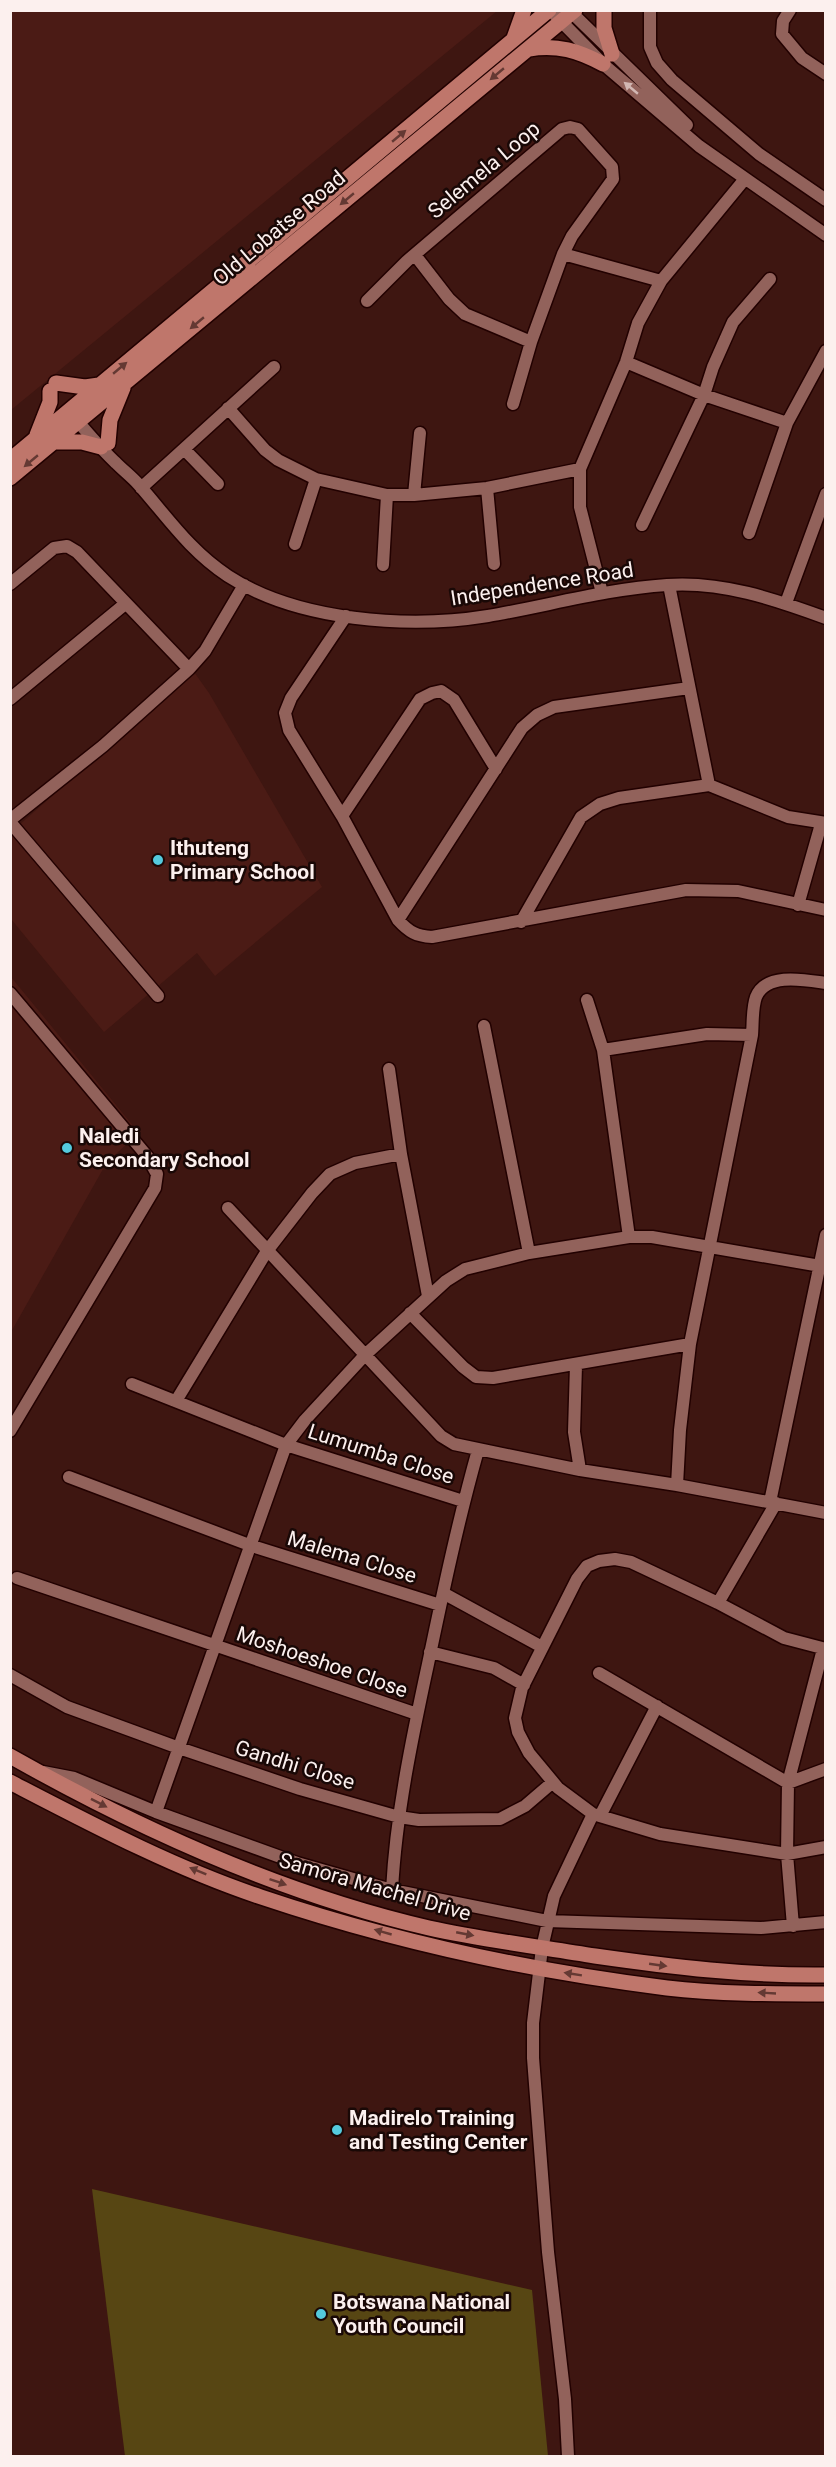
<svg xmlns="http://www.w3.org/2000/svg" width="836" height="2467" font-family="Roboto,sans-serif">
  <style>
    .built { fill: #4b1b15 }
    .green { fill: #574613 }
    .lines { fill: none; stroke-linecap: round; stroke-linejoin: round }
    .minor-casing { stroke: #220100; stroke-width: 15 }
    .major-casing { stroke: #220100; stroke-width: 18 }
    .minor { stroke: #92625b; stroke-width: 12 }
    .major { stroke: #bf766b; stroke-width: 15 }
    .oneway { fill: #643933 }
    .oneway2 { fill: #d2b7b3 }
    .poi-dot { fill: #54cadd; stroke: #190806; stroke-width: 2 }
    .labels { text-anchor: middle; stroke-width: 5; stroke-linejoin: round; paint-order: stroke }
    .street-label { font-size: 21px; fill: #fcf0ee; stroke: #190806 }
    .poi-label { font-size: 21px; font-weight: bold; fill: #fcf0ee; stroke: #190806; text-anchor: start }
  </style>
  <rect width="100%" height="100%" fill="#3e1611"/>
  <path class="built" d="M11,10H497V11L11,410Z
    M194,672L209,693L322,887L215,976L197,953L104,1032L11,919L10,833Z
    M11,977L139,1133L107,1162L11,1332Z"/>
  <path class="green" d="M92,2189L532,2290L548,2456H125Z"/>
  <g class="lines">
    <g class="minor-casing">
      <path id="minor" d="M569,10L687,125
        M650,10V47L657,63L672,80L759,154L826,200
        M790,10L783,21L782,34L802,58L826,74
        M555,15L603,64L699,146L826,235
        M563,254L661,281
        M415,255L449,299L465,314L531,342
        M367,301L407,261L562,129L570,127L578,129L612,167L613,179L572,236L563,254L531,342L513,404
        M626,362L704,395L787,423
        M228,408L265,450L278,460L316,479L387,495H414L487,488L580,469
        M73,416C87,432 101,449 116,463C124,471 132,477 139,485C168,518 190,551 228,576C297,621 408,629 488,616C547,606 606,589 667,585C722,581 774,599 826,618
        M184,449L218,484
        M141,488L274,367
        M487,488L494,564
        M414,495L420,433
        M642,525L704,395L713,367L733,322L770,279
        M749,533L787,423L826,351
        M295,544L316,479
        M383,565L387,495
        M10,584L54,548L67,546L77,552L189,669
        M669,585L709,785
        M602,593L580,507V469L626,362L638,323L661,281L744,180
        M786,603L826,494
        M346,616L291,698L285,713L289,730L342,816L398,920C409,932 416,936 432,937L686,890L738,891L826,910
        M10,699L125,604
        M342,816L420,699L432,693L441,691L454,700L496,769
        M10,820L103,746L189,669L205,651L244,585
        M10,822L158,996
        M798,905L821,824
        M398,920L522,728L537,715L554,707L689,688
        M521,922L581,817L600,804L619,798L709,785L788,817L826,823
        M10,993L147,1156L157,1174L155,1188L10,1431
        M587,1000L603,1050L629,1237
        M484,1026L529,1253
        M603,1050L707,1034L752,1035
        M389,1069L401,1154L428,1296
        M228,1208L441,1436L454,1444L580,1470L677,1485L826,1513
        M410,1313L463,1367L476,1377L493,1378L690,1344
        M576,1365L574,1432L580,1470
        M132,1384L286,1445L463,1501
        M176,1401L267,1251L312,1193L330,1174L355,1163L401,1154
        M69,1477L252,1546L440,1605
        M677,1485L680,1430L690,1344L752,1035C753,1023 752,1008 756,997C766,972 805,980 826,983
        M770,1502L826,1235
        M17,1578L417,1714
        M443,1593L542,1647
        M718,1603L776,1503
        M826,1649L784,1638L718,1603L631,1562L615,1559L599,1561L587,1566L577,1579L522,1688L515,1718L518,1732L529,1753L558,1788L593,1814L660,1834L787,1854L826,1847
        M430,1652L494,1668L524,1685
        M599,1673L788,1783L826,1769
        M10,1675L67,1707L179,1748L300,1789L399,1817L419,1820L500,1819L525,1806L553,1782
        M43,1772L74,1778L156,1812L297,1863L392,1890L547,1921L761,1928L826,1922
        M156,1812L286,1445L305,1420L365,1355L446,1281L465,1269L529,1253L629,1237H652L826,1267
        M600,1816L657,1706
        M392,1890C396,1814 412,1738 428,1664C443,1592 458,1521 478,1450
        M793,1926L787,1854L788,1783L823,1649
        M568,2456L565,2399L548,2252L533,2058V2023L542,1948L554,1896L593,1814"/>
    </g>
    <g class="major-casing">
      <path id="major" d="M604,10V28L612,54
        M514,38L524,10
        M529,49C557,44 579,51 603,64
        M56,383L85,387L99,385
        M37,435L50,402V391
        M53,442H82L101,447
        M108,443L110,420L123,388
        M10,460L549,10
        M10,478L575,10
        M10,1756C141,1830 282,1894 429,1928C484,1940 540,1947 595,1956C672,1967 748,1976 826,1975
        M10,1782C91,1824 174,1868 261,1897C392,1941 530,1971 667,1988C716,1994 776,1994 826,1994"/>
    </g>
    <use href="#minor" class="minor"/>
    <use href="#major" class="major"/>
  </g>
  <defs><path id="oneway-solid" d="M-6-.8H1V-3.2L6.5 0L1 3.2V.8H-6Z" transform="scale(1.5)"/></defs>
  <g class="oneway">
    <use href="#oneway-solid" transform="translate(497 74) rotate(140)"/>
    <use href="#oneway-solid" transform="translate(399 136) rotate(-40)"/>
    <use href="#oneway-solid" transform="translate(347 199) rotate(140)"/>
    <use href="#oneway-solid" transform="translate(197 323) rotate(140)"/>
    <use href="#oneway-solid" transform="translate(120 368) rotate(-40)"/>
    <use href="#oneway-solid" transform="translate(31 461) rotate(140)"/>
    <use href="#oneway-solid" transform="translate(99 1803) rotate(27)"/>
    <use href="#oneway-solid" transform="translate(198 1871) rotate(-158)"/>
    <use href="#oneway-solid" transform="translate(278 1882) rotate(19)"/>
    <use href="#oneway-solid" transform="translate(383 1932) rotate(-164)"/>
    <use href="#oneway-solid" transform="translate(465 1934) rotate(11)"/>
    <use href="#oneway-solid" transform="translate(658 1965) rotate(8)"/>
    <use href="#oneway-solid" transform="translate(573 1974) rotate(-171)"/>
    <use href="#oneway-solid" transform="translate(767 1993) rotate(-177)"/>
  </g>
  <use class="oneway2" href="#oneway-solid" transform="translate(631 88) rotate(-140)"/>
  <g class="poi-dot">
    <circle cx="158" cy="860" r="6"/>
    <circle cx="67" cy="1148" r="6"/>
    <circle cx="337" cy="2130" r="6"/>
    <circle cx="321" cy="2314" r="6"/>
  </g>
  <g class="labels">
    <g class="street-label">
      <text transform="translate(484 170) rotate(-40)" y="7">Selemela Loop</text>
      <text transform="translate(279 228) rotate(-40)" y="7">Old Lobatse Road</text>
      <text transform="translate(542 584) rotate(-9)" y="7">Independence Road</text>
      <text transform="translate(381 1454) rotate(18)" y="7">Lumumba Close</text>
      <text transform="translate(352 1557) rotate(17)" y="7">Malema Close</text>
      <text transform="translate(322 1662) rotate(19)" y="7">Moshoeshoe Close</text>
      <text transform="translate(295 1765) rotate(17)" y="7">Gandhi Close</text>
      <text transform="translate(375 1887) rotate(16)" y="7">Samora Machel Drive</text>
    </g>
    <g class="poi-label">
      <text x="170" y="855">Ithuteng<tspan x="170" dy="24">Primary School</tspan></text>
      <text x="79" y="1143">Naledi<tspan x="79" dy="24">Secondary School</tspan></text>
      <text x="349" y="2125">Madirelo Training<tspan x="349" dy="24">and Testing Center</tspan></text>
      <text x="333" y="2309">Botswana National<tspan x="333" dy="24">Youth Council</tspan></text>
    </g>
  </g>
  <rect width="836" height="2467" fill="none" stroke="#fcf0ee" stroke-width="24"/>
</svg>
